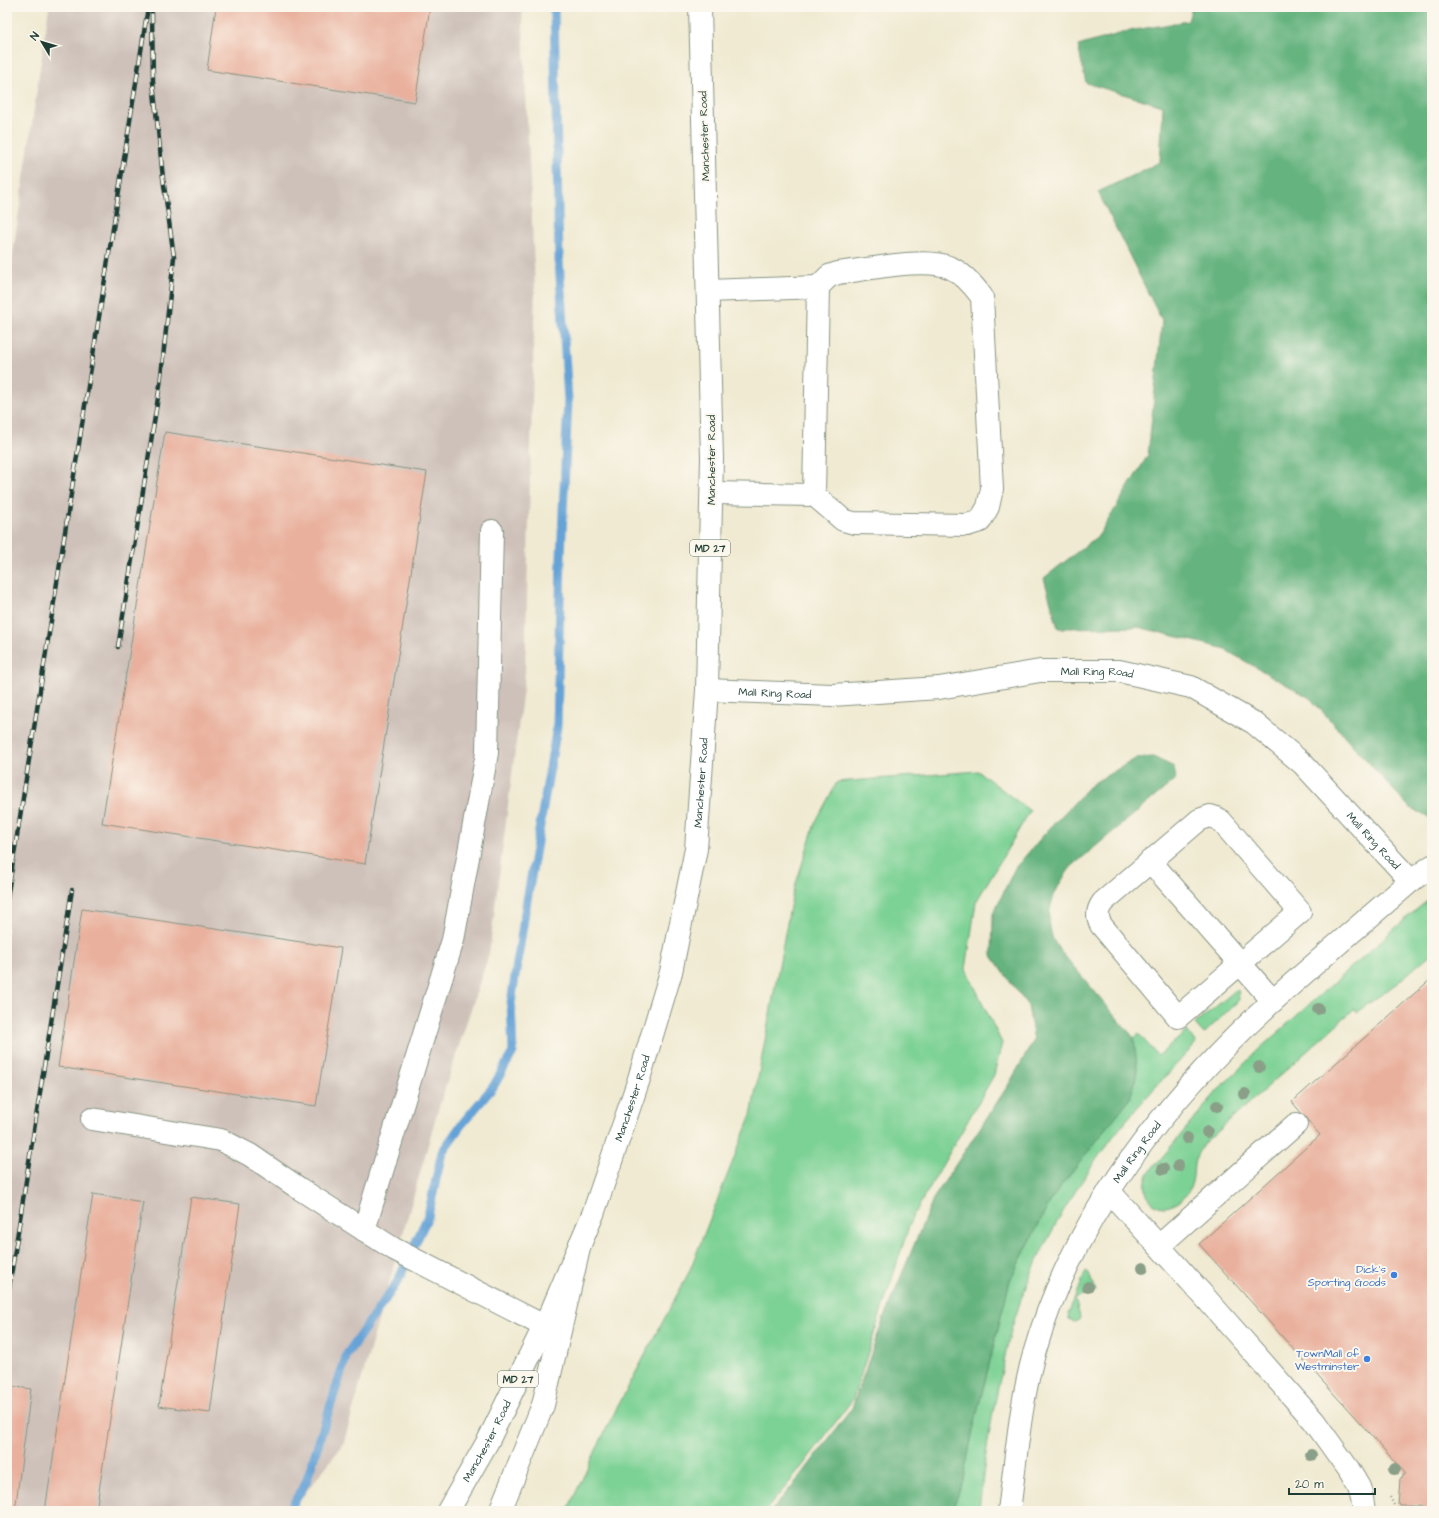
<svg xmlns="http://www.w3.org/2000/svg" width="1439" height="1518" font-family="'Architects Daughter',sans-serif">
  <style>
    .industrial { fill: #cec1b9 }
    .green { fill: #7cd194; stroke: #4e8764 }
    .forest { fill: #65b37e; stroke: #427859 }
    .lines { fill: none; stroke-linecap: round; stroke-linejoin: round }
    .stream { stroke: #65a2d6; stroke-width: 9 }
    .building { fill: #e9b09d }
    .minor-casing { stroke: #889483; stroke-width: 24 }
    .major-casing { stroke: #889483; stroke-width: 24 }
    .highway-casing { stroke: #889483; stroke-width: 24 }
    .path { stroke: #889483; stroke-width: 2.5; stroke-dasharray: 1 3; stroke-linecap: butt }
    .minor { stroke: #fff; stroke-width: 22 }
    .major { stroke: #fff; stroke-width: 22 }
    .highway { stroke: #fff; stroke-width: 22 }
    .rail-casing { stroke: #1f3d34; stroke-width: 4.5 }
    .rail { stroke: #fbf7ec; stroke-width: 3; stroke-dasharray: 9; stroke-linecap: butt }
    .tree { fill: #8a9f88 }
    .shop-dot { fill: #3f7fe0; stroke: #fbf7ec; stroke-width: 1.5 }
    .labels { text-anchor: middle; stroke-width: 4; stroke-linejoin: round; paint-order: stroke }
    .shield { fill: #fbf7ec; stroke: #61756b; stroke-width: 1 }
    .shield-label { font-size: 10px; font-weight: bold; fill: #1f3d34 }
    .street-label { font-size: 11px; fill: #1f3d34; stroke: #fbf7ec }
    .shop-label { font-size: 11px; fill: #366cbe; stroke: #fbf7ec; text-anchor: end }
  </style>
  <rect width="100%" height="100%" fill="#fbf7ec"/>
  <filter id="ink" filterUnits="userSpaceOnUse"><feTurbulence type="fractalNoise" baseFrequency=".025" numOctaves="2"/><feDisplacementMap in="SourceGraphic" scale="8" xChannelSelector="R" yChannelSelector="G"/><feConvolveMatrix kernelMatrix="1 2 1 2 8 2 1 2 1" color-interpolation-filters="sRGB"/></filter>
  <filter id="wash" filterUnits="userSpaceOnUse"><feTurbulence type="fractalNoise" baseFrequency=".012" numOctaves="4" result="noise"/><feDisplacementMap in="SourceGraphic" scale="16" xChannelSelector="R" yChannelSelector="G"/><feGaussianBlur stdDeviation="0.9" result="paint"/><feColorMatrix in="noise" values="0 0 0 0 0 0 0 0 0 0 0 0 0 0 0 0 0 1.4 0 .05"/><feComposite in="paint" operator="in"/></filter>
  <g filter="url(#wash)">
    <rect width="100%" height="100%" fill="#f0ead2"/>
    <path class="industrial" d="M49,7H522L535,289L525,673L489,954L437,1113L343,1445L291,1511H7V294Z"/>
    <path class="green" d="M978,771L1030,811L976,902L966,969L1002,1043L994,1075L911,1220L853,1399L794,1477L765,1511H567L608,1425L689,1272L751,1115L792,896L815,823L837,782Z
      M1432,897V953L1396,984L1357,1012L1354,1009L1204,1144C1200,1149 1197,1154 1195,1160C1193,1167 1194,1175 1192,1182C1189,1196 1178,1206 1164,1207C1156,1207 1150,1201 1147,1195C1144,1187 1146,1181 1148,1174L1219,1089L1258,1050L1411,914Z
      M1237,989L1238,990L1239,1000L1204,1034L1195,1024Z
      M1187,1031L1196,1043C1159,1084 1118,1125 1088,1172C1058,1217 1031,1266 1015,1318C1010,1332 1007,1347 1004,1362C992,1411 984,1461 979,1511H950L954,1505L962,1484L975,1421L1010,1280L1052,1198L1130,1098L1137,1069L1134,1038L1139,1034L1158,1056Z
      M1086,1271L1089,1273L1096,1291L1075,1299L1080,1317L1079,1320L1074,1322L1069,1319L1068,1314Z"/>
    <path class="forest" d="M1192,7H1432V819L1409,807L1310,698L1222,648L1138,627L1058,628L1044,578L1099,535L1148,455L1162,321L1098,192L1160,162L1163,106L1086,83L1078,46L1129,31L1188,21Z
      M1153,757L1174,767L1176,779L1071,867C1055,889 1043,911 1053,939C1055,944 1060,949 1063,954L1134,1038L1137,1069L1135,1083L1130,1098L1052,1198L1010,1280L975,1421L962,1484L954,1505L950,1511H771L803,1473L852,1408L883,1320L933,1199L1009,1084L1034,1040L1028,1006L992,956L993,914L1015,868L1048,830L1092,784L1137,758Z"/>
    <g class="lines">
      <path class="stream" d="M289,1511L306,1482L347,1354L398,1281L428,1216L442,1152L462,1124L493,1087L513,1052L511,1003L525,912L557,727L561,557L568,400L559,260L554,7"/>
    </g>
    <g id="blocks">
      <path class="building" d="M216,7H430L415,102L207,70Z
        M165,432L427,472L365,864L102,823Z
        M82,909L341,948L316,1106L58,1067Z
        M1432,978V1511H1427L1422,1505H1398L1400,1479L1405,1473L1199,1244L1320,1135L1292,1102Z
        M93,1194L143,1202L96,1511H45Z
        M191,1197L240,1204L210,1413L159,1406Z
        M9,1386L31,1389L15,1511H7V1403Z"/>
    </g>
  </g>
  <g filter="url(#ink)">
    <use href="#blocks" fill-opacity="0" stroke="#889483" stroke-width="1"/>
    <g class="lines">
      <g class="minor-casing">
        <g id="minor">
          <path d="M708,291L818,287L814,495L712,493"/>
          <path d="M814,495L843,520L854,523L967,525L980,521L988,507L992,489L982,297C974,286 964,274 951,268C927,256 866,270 838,273L829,276L818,287"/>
          <path id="s1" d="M707,690L832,695L939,688L1040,671H1119L1191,687L1254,723L1303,764L1411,881"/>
          <path d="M1210,816L1216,818L1221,821L1300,912L1178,1017L1101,925C1096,916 1097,910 1103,902L1199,820Z"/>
          <path d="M1150,861L1273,1001"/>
          <path d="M92,1119L221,1140L250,1155L300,1189L394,1249L544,1326"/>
          <path d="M1109,1191L1203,1295L1314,1421L1349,1470L1359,1487L1362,1498L1364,1511"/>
          <path d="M364,1230L453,940L487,753L492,531"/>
          <path d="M1159,1246L1296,1124"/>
          <path id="s2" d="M1009,1511C1016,1459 1020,1404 1034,1354C1073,1216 1169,1096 1273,1001C1318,960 1365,921 1411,881L1432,866"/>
        </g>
      </g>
      <g class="major-casing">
        <g id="major">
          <path id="s3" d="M448,1511L488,1441L552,1310L593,1214L638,1082L671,972L696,849L707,690L712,458L700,7"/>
        </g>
      </g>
      <g class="highway-casing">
        <path id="highway" d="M500,1511L543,1405L580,1244"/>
      </g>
      <path class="path" d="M1431,971L1432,970
        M1390,1497L1397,1511"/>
      <use href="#minor" class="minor"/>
      <use href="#major" class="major"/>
      <use href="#highway" class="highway"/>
      <g class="rail-casing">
        <path id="rail" d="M118,647L160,385L174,257L163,178L153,82L152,13
          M7,899L148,7
          M7,1301L72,890"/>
      </g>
      <use href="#rail" class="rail"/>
    </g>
    <g class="tree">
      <circle cx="1318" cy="1009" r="6"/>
      <circle cx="1259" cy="1067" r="6"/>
      <circle cx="1245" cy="1094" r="6"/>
      <circle cx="1217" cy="1106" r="6"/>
      <circle cx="1207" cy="1132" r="6"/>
      <circle cx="1187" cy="1138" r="6"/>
      <circle cx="1178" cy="1166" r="6"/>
      <circle cx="1163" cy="1169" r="6"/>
      <circle cx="1143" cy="1268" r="6"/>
      <circle cx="1088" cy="1287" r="6"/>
      <circle cx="1311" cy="1455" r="6"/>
      <circle cx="1395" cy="1469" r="6"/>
    </g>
  </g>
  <g class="shop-dot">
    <circle cx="1394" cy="1275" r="4"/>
    <circle cx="1367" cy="1359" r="4"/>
  </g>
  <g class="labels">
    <g class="shield">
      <rect x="690" y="540" width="40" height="16" rx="3"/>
      <rect x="498" y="1371" width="40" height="16" rx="3"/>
    </g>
    <g class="shield-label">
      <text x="710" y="552">MD 27</text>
      <text x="518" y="1383">MD 27</text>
    </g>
    <g class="street-label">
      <text transform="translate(704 136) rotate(-92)" y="4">Manchester Road</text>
      <text transform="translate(711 460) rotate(-90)" y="4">Manchester Road</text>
      <text dy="4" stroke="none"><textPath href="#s1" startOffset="392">Mall Ring Road</textPath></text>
      <text dy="4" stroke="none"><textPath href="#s1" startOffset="68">Mall Ring Road</textPath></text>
      <text dy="4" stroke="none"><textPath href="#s3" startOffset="777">Manchester Road</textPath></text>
      <text dy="4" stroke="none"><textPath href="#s1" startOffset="728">Mall Ring Road</textPath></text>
      <text dy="4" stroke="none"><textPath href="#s3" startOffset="453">Manchester Road</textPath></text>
      <text dy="4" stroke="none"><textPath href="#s2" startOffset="387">Mall Ring Road</textPath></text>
      <text dy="4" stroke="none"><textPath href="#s3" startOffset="80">Manchester Road</textPath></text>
    </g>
    <g class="shop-label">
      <text x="1386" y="1273">Dick's<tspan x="1386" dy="13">Sporting Goods</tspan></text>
      <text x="1359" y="1357">TownMall of<tspan x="1359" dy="13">Westminster</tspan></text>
    </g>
  </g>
  <rect width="1439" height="1518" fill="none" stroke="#fbf7ec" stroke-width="24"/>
  <g transform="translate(42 42) rotate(308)" stroke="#fbf7ec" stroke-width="3" paint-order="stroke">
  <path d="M0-3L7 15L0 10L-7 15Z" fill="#1f3d34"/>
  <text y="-6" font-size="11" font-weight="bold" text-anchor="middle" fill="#1f3d34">N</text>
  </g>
  <path d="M1289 1488v6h86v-6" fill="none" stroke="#1f3d34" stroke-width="2"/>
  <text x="1295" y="1488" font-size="12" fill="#1f3d34" stroke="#fbf7ec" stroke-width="3" paint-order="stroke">20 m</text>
</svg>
